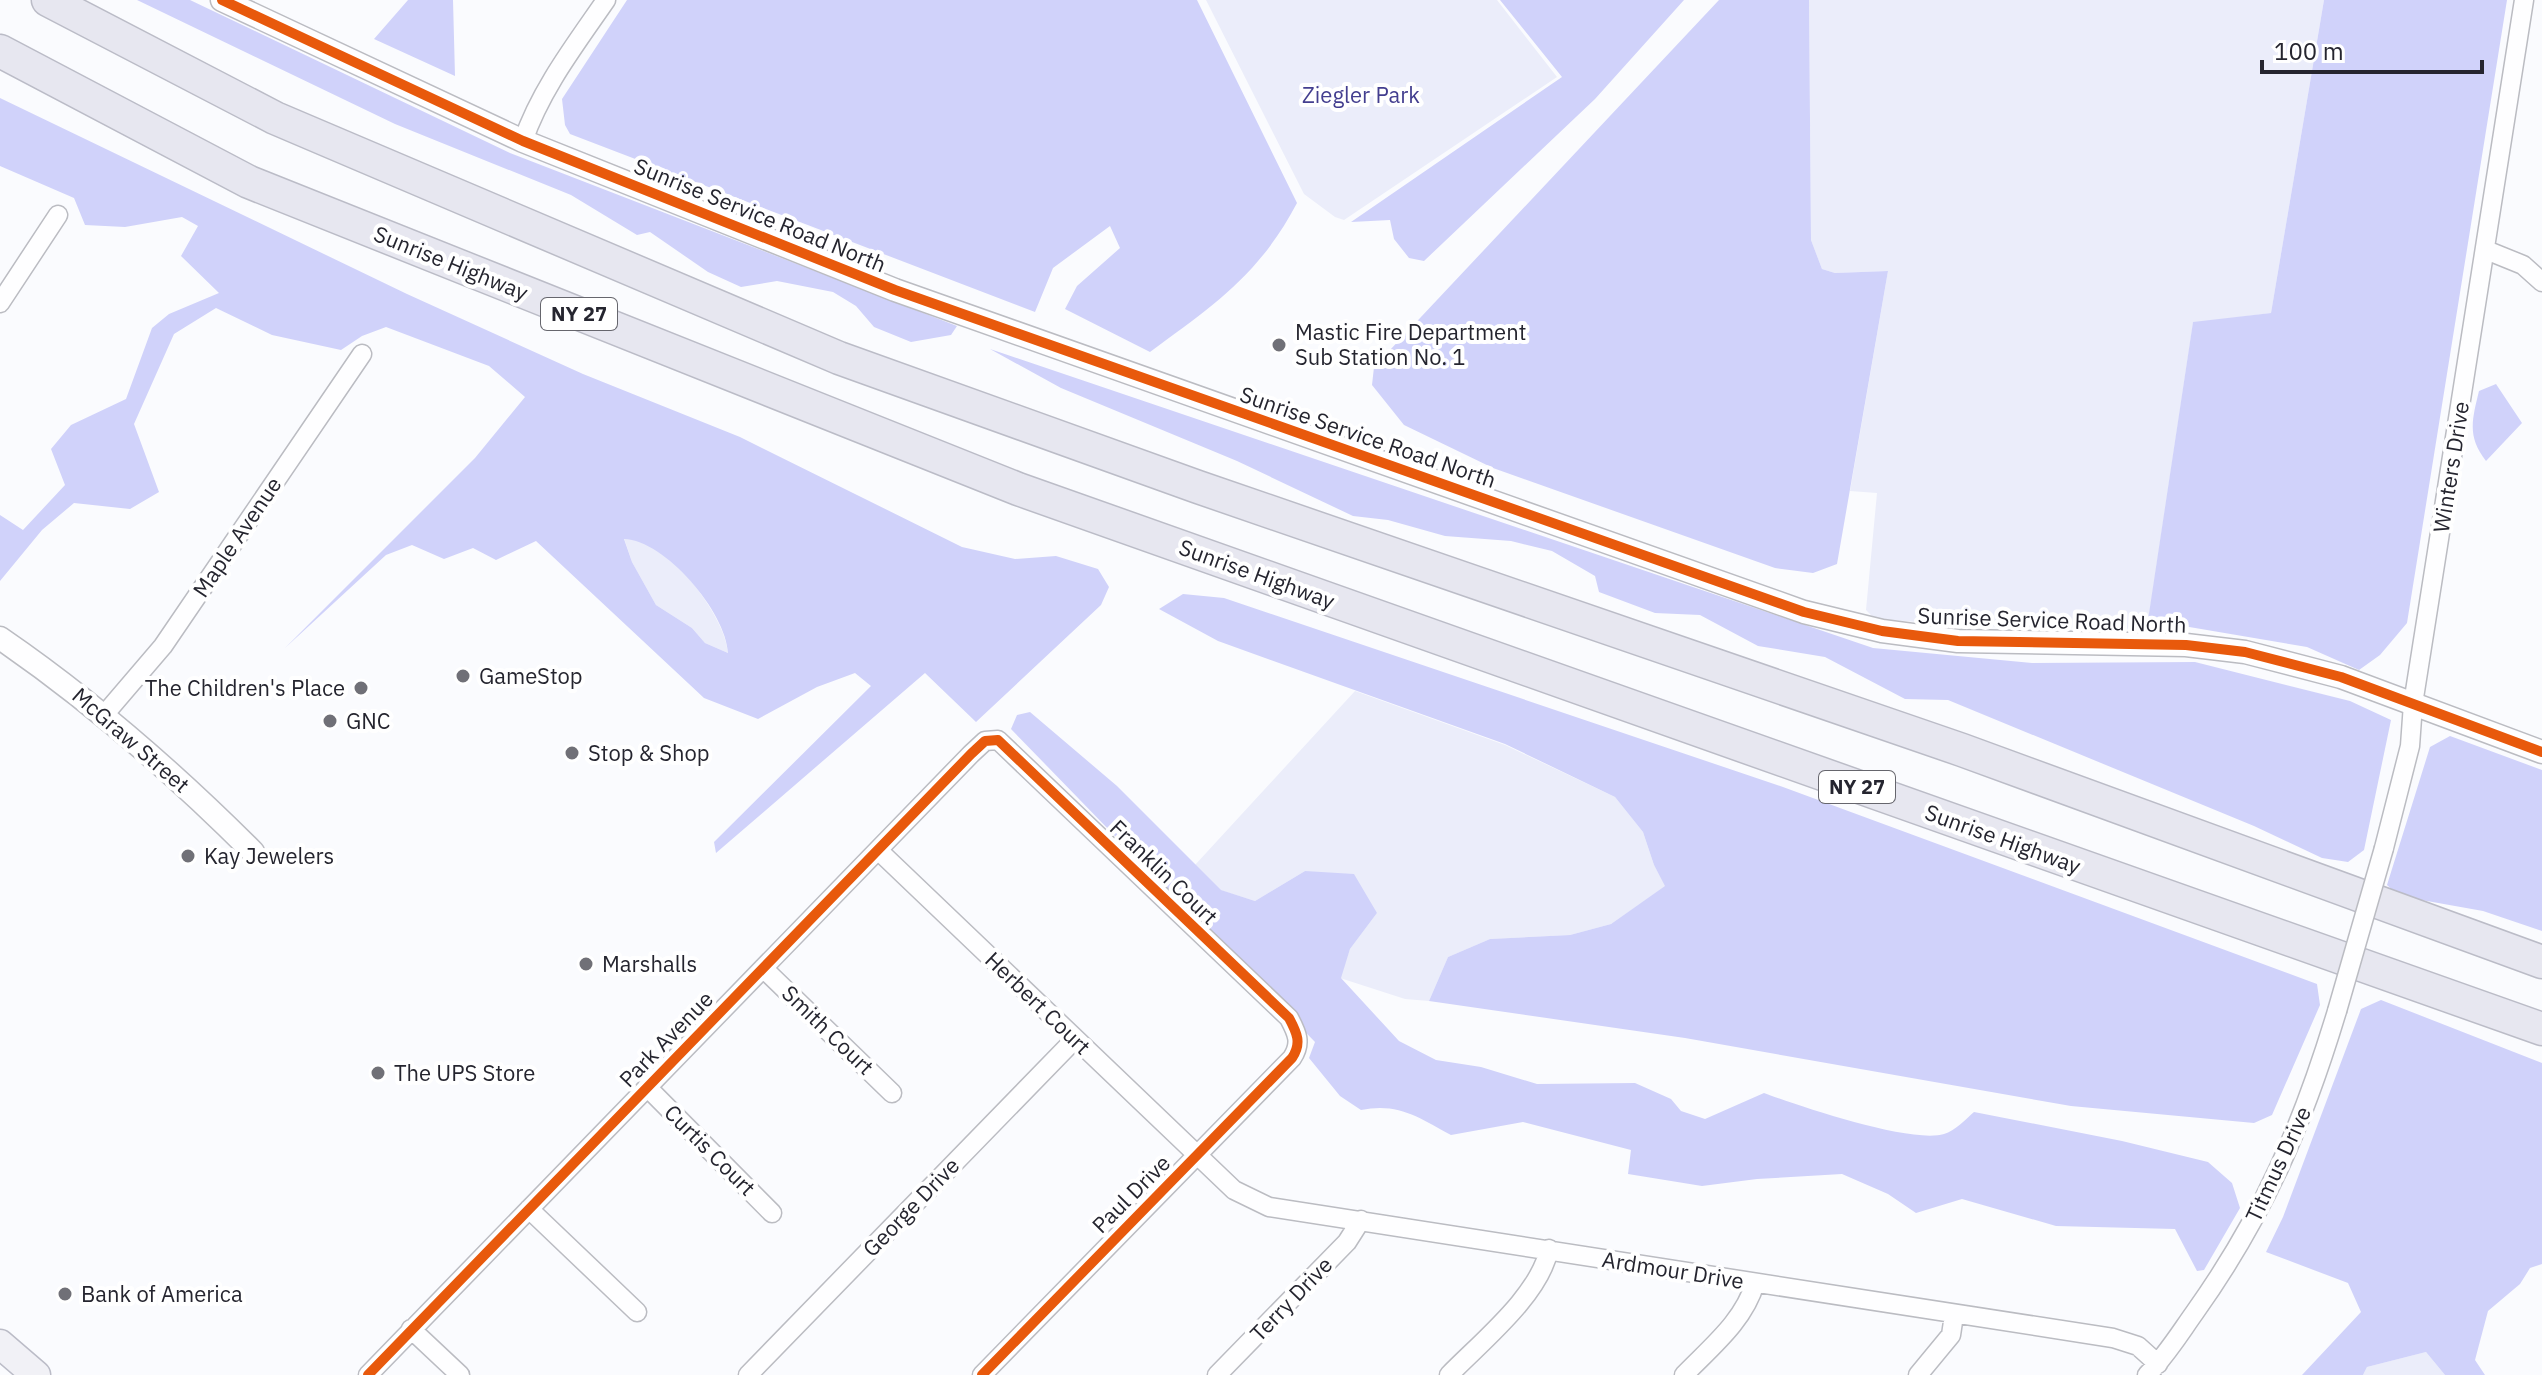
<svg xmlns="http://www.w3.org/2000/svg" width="2542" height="1375" font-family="'IBM Plex Sans',sans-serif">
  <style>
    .green { fill: #ebedfa }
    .forest { fill: #d0d2fa; fill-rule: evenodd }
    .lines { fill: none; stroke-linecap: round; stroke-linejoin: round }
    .minor-casing { stroke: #bbbcc2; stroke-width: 21 }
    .tertiary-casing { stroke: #bbbcc2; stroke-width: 25 }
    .primary-casing { stroke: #bbbcc7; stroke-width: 31 }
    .motorway-casing { stroke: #bbbcc7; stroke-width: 35 }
    .minor { stroke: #fefeff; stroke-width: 18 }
    .tertiary { stroke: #fefeff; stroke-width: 22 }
    .primary { stroke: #f1f1f6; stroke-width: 28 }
    .motorway { stroke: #e7e7f0; stroke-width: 32 }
    .minor-bridge-casing { stroke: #bbbcc2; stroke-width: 21; stroke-linecap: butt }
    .minor-bridge { stroke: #fefeff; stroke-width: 18 }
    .cycleway-casing { stroke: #fff; stroke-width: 15 }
    .cycleway { stroke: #e8590c; stroke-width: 10 }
    .poi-dot { fill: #707077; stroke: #fff; stroke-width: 3 }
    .labels { text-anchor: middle; stroke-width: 8; stroke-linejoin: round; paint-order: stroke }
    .shield { fill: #fff; stroke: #66666d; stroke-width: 2 }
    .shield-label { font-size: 20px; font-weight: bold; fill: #25252f }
    .park-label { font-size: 22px; fill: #433e8f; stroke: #fff }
    .street-label { font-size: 22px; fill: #25252f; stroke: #fff }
    .poi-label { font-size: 22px; fill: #25252f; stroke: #fff; text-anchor: start }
  </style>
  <rect width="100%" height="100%" fill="#fafbfe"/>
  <path class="green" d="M1206,0H1497L1557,77L1344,220L1335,217L1304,194Z
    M1809,0H2324L2271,313L2193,323L2147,629L1976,626L1875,619L1866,610L1877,493L1850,491L1888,271L1835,273L1822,269L1811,240Z
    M624,538C629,539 637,539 643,541C676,553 726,619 728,653L705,643L692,628L656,605L632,562Z
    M1355,691L1505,745L1615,797L1643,832L1654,865L1666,886L1611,924L1570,935L1490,939L1448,957L1429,1001L1405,999L1340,978L1350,949L1377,913L1305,871L1255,901L1220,890L1195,865Z
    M2426,1352L2445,1375H2363L2367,1367Z"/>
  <path class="forest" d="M137,0H190L510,153L957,326L951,335L911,342L874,327L856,306L833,292L777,281L741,287L708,272L650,232L637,235L571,195L395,124Z
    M408,0H453L455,76L374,39Z
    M627,0H1197L1297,203C1259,275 1214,305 1150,352L1065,309L1077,286L1120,248L1110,226L1053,268L1035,312L570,134L565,125L562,99Z
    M1500,0H1684L1595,99L1424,261L1409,258L1394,239L1390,220L1351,222L1562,77Z
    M1719,0H1809L1811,240L1822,269L1835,273L1888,271L1837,564L1813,573L1775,568L1493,468L1404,425L1372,385L1374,367Z
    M2324,0H2507L2407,623L2380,655L2359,670L2307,647L2148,620L2193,322L2271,313Z
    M0,98L407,294L583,374L740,437L962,547L1015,559L1056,556L1098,569L1109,587L1101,605L976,722L925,673L716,853L714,842L871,686L855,673L817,687L758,719L704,698L536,541L496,560L473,548L444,559L412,545L386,555L285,648L475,458L525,397L489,366L386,327L362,336L341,350L272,335L216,308L174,334L134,424L159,492L130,509L74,503L42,530L0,581V515L23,530L65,485L51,449L71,425L126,399L152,328L169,314L219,293L181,256L198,226L182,217L125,227L85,225L74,198L0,166ZM624,539C665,540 726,612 728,653L705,643L692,628L656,605L632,562Z
    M990,349L1873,648L2032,663L2195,662L2350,701L2391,720L2364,850L2348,862L2322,858L2254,826L1948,700L1905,699L1825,657L1758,646L1700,615L1655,613L1599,592L1595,576L1552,551L1511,541L1445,536L1388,520L1353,516L1237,461L1061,388Z
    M2496,384L2522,423L2486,461C2467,437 2472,420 2479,391Z
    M1183,594L1224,598L1783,787L2317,984L2320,1005L2272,1115L2254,1123L2071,1106L1685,1038L1429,1001L1448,957L1490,939L1570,935L1611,924L1665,886L1654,865L1643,832L1615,797L1505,744L1218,641L1159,609Z
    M1030,712L1117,786L1221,890L1255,901L1305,871L1354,874L1377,913L1350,949L1341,978L1399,1041L1436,1060L1481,1067L1537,1084L1635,1083L1671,1099L1681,1111L1705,1119L1764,1093C1799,1106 1911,1144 1944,1134C1955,1131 1966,1119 1974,1112L2122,1141L2208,1162L2232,1183L2240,1208L2204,1270L2197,1271L2175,1229L2056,1226L1962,1199L1916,1213L1888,1194L1842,1174L1757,1179L1702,1186L1628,1174L1631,1150L1523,1122L1451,1135C1420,1118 1398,1102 1361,1110L1340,1096L1309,1058L1315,1042L1011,729L1017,715Z
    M2450,736L2542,770V931L2483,911L2399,896L2387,885L2430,747Z
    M2381,1000L2542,1063V1264L2530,1268L2520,1284L2488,1311L2475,1360L2485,1375H2445L2426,1352L2367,1367L2363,1375H2302L2361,1312L2348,1283L2266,1252L2283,1217L2361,1009Z"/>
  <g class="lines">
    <g class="minor-casing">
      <path id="minor" d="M523,141C541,89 575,45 606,0
        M2486,250L2523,265L2542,282
        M0,303L58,215
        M104,715L163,646L362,354
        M2384,848L2410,746L2413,704L2524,0
        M879,851L1234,1190L1269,1207L2113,1338L2138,1346L2158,1364
        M763,968L892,1093
        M647,1087L772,1213
        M529,1209L637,1312
        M411,1329L460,1375
        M368,1375L971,754L985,741L998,740L1289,1018C1297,1033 1302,1043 1292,1058L982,1375
        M748,1375L1075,1039
        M1217,1375L1347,1242L1361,1220
        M1449,1375C1481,1342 1540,1295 1549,1249
        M1684,1375C1711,1347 1744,1321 1755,1283
        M1918,1375L1951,1335L1954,1315
        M2147,1375C2166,1356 2180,1333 2195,1312C2264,1215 2303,1124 2337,1011"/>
    </g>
    <g class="tertiary-casing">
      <path id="tertiary" d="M222,0L523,141L895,290L1804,612L1882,631L1958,641L2186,645L2245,652L2341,677L2542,752
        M0,638C92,701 174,773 253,852"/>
    </g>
    <g class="primary-casing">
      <path id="primary" d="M0,1344L36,1375"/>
    </g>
    <g class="motorway-casing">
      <path id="motorway" d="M48,0L275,118L839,358L1198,487L1962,750L2542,962
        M0,51L249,182L1018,489L2542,1029"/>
    </g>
    <use href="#minor" class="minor"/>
    <use href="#tertiary" class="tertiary"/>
    <use href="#primary" class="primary"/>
    <use href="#motorway" class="motorway"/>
    <g class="minor-bridge-casing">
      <path id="minor-bridge" d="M2337,1011L2384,848"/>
    </g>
    <use href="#minor-bridge" class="minor-bridge"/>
    <g class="cycleway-casing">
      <path id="cycleway" d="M222,0L523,141L895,290L1804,612L1882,631L1958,641L2186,645L2245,652L2341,677L2542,752
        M368,1375L971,754L985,741L998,740L1289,1018C1297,1033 1302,1043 1292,1058L982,1375"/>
    </g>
    <use href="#cycleway" class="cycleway"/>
  </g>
  <g class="poi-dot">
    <circle cx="1279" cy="345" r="8"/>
    <circle cx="463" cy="676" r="8"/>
    <circle cx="361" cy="688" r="8"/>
    <circle cx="330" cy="721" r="8"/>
    <circle cx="572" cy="753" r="8"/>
    <circle cx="188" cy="856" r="8"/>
    <circle cx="586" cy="964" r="8"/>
    <circle cx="378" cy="1073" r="8"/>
    <circle cx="65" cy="1294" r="8"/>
  </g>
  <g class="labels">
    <g class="shield">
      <rect x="541" y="298" width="76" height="32" rx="6"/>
      <rect x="1819" y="771" width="76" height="32" rx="6"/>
    </g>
    <g class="shield-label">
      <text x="579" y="321">NY 27</text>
      <text x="1857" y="794">NY 27</text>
    </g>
    <g class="park-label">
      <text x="1361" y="103">Ziegler Park</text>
    </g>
    <g class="street-label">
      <text transform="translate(760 215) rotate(22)" y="8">Sunrise Service Road North</text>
      <text transform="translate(451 263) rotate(22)" y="8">Sunrise Highway</text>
      <text transform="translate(1368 437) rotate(19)" y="8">Sunrise Service Road North</text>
      <text transform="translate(2451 467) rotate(-81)" y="8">Winters Drive</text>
      <text transform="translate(237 537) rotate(-56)" y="8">Maple Avenue</text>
      <text transform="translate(1257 574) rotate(20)" y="8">Sunrise Highway</text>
      <text transform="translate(2052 620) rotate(2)" y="8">Sunrise Service Road North</text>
      <text transform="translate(131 740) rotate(41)" y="8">McGraw Street</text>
      <text transform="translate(2003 839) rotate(20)" y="8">Sunrise Highway</text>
      <text transform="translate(1164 872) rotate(44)" y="8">Franklin Court</text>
      <text transform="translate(1038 1003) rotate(44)" y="8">Herbert Court</text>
      <text transform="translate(828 1030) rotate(44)" y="8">Smith Court</text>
      <text transform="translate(666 1039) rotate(-46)" y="8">Park Avenue</text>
      <text transform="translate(710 1150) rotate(45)" y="8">Curtis Court</text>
      <text transform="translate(2278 1164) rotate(-65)" y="8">Titmus Drive</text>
      <text transform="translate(1131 1194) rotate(-45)" y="8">Paul Drive</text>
      <text transform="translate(911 1207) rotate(-46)" y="8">George Drive</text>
      <text transform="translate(1673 1270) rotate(9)" y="8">Ardmour Drive</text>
      <text transform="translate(1291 1299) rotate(-46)" y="8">Terry Drive</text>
    </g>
    <g class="poi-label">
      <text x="1295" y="340">Mastic Fire Department<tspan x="1295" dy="25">Sub Station No. 1</tspan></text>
      <text x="479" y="684">GameStop</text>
      <text x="345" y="696" text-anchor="end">The Children's Place</text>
      <text x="346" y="729">GNC</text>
      <text x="588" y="761">Stop &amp; Shop</text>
      <text x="204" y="864">Kay Jewelers</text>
      <text x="602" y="972">Marshalls</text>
      <text x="394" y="1081">The UPS Store</text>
      <text x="81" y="1302">Bank of America</text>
    </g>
  </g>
  <path d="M2262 60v12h220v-12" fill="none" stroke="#25252f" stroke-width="4"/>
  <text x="2274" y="60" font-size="24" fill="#25252f" stroke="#ffffff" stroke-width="6" paint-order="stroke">100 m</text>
</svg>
